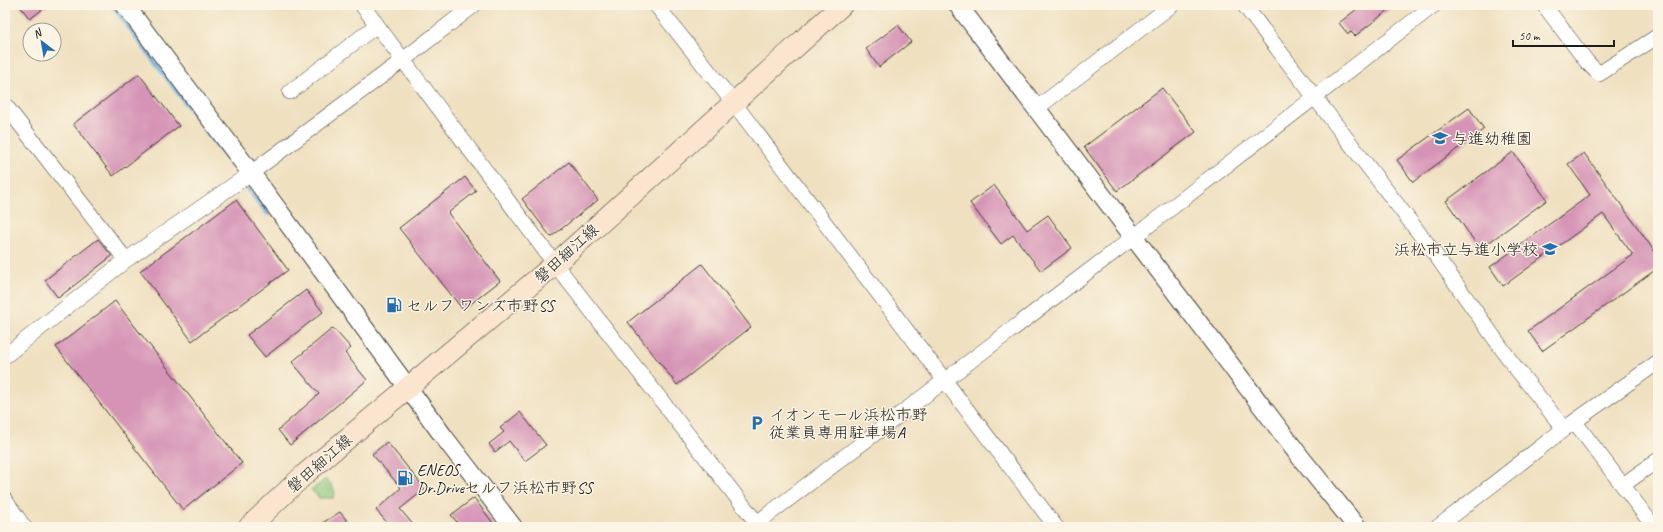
<svg xmlns="http://www.w3.org/2000/svg" width="1663" height="532" font-family="Caveat,'Klee One',sans-serif">
  <style>
    .grass { fill: url(#grass-dots); stroke: #54724e }
    .lines { fill: none; stroke-linecap: round; stroke-linejoin: round }
    .stream { stroke: #68afdf; stroke-width: 4 }
    .building { fill: #d593b5 }
    .minor-casing { stroke: #3c3935; stroke-width: 16 }
    .tertiary-casing { stroke: #3c3935; stroke-width: 20 }
    .secondary-casing { stroke: #3c3935; stroke-width: 22 }
    .minor { stroke: #fff; stroke-width: 15 }
    .tertiary { stroke: #fff; stroke-width: 18 }
    .secondary { stroke: #fbe5cf; stroke-width: 21 }
    .labels { text-anchor: middle; stroke-width: 3; stroke-linejoin: round; paint-order: stroke }
    .poi-label { font-size: 16px; fill: #1c1c1c; stroke: #fcf5e5; text-anchor: start }
    .street-label { font-size: 16px; fill: #1c1c1c; stroke: #fcf5e5 }
  </style>
  <defs>
    <pattern id="grass-dots" width="8" height="8" patternUnits="userSpaceOnUse"><rect width="8" height="8" fill="#8bc97f"/><path d="M2 2h.1M6 6h.1" fill="none" stroke="#77ac6d" stroke-width="1.8" stroke-linecap="round"/></pattern>
  </defs>
  <rect width="100%" height="100%" fill="#fcf5e5"/>
  <filter id="ink" filterUnits="userSpaceOnUse"><feTurbulence type="fractalNoise" baseFrequency=".025" numOctaves="2"/><feDisplacementMap in="SourceGraphic" scale="8" xChannelSelector="R" yChannelSelector="G"/><feConvolveMatrix kernelMatrix="1 2 1 2 8 2 1 2 1" color-interpolation-filters="sRGB"/></filter>
  <filter id="wash" filterUnits="userSpaceOnUse"><feTurbulence type="fractalNoise" baseFrequency=".012" numOctaves="4" result="noise"/><feDisplacementMap in="SourceGraphic" scale="16" xChannelSelector="R" yChannelSelector="G"/><feGaussianBlur stdDeviation="0.9" result="paint"/><feColorMatrix in="noise" values="0 0 0 0 0 0 0 0 0 0 0 0 0 0 0 0 0 1.4 0 .05"/><feComposite in="paint" operator="in"/></filter>
  <g filter="url(#wash)">
    <rect width="100%" height="100%" fill="#efe0c0"/>
    <path class="grass" d="M326,479L332,485L335,493L333,498H319L311,490Z"/>
    <g class="lines">
      <path class="stream" d="M112,5L231,164
        M245,186L268,214"/>
    </g>
    <g id="blocks">
      <path class="building" d="M19,5H48L30,19Z
        M1362,5H1395L1355,36L1351,32L1348,34L1339,23Z
        M898,25L911,42L879,67L866,49Z
        M139,74L179,126L113,176L73,124Z
        M1162,88L1196,132L1117,191L1084,147Z
        M1469,108L1484,129L1413,182L1397,160Z
        M1513,152L1547,200L1480,249L1446,201Z
        M1584,153L1658,256V268L1542,351L1528,331L1633,255L1603,214L1503,286L1490,267L1590,195L1568,164Z
        M569,162L598,200L551,237L522,199Z
        M465,177L476,191L448,213L500,281L463,310L399,228Z
        M994,185L1027,230L1048,215L1072,248L1041,271L1013,235L1001,244L970,203Z
        M236,200L288,270L192,341L140,271Z
        M98,239L112,256L58,298L45,280Z
        M702,264L751,327L677,385L628,322Z
        M306,290L323,312L265,357L247,335Z
        M115,301L242,463L183,510L56,347Z
        M333,328L351,348L345,353L367,380L290,445L278,430L319,394L292,362Z
        M520,412L546,445L525,461L509,441L495,452L489,444L504,432L500,428Z
        M387,442L425,489L400,509L415,527H391L376,510L401,488L372,454Z
        M474,498L496,527H461L451,515Z
        M340,512L352,527H316Z"/>
    </g>
  </g>
  <g filter="url(#ink)">
    <use href="#blocks" fill-opacity="0" stroke="#3c3935" stroke-width="1"/>
    <g class="lines">
      <g class="minor-casing">
        <path id="minor" d="M362,5L555,264L760,527
          M656,5L733,102L1056,527
          M1244,5L1432,250L1512,363L1564,429
          M1544,5L1587,62L1599,74L1658,36
          M290,92L377,25
          M5,105L126,260
          M1037,108L1172,5
          M5,356L126,260L251,173L403,60L474,5
          M1575,422L1654,527
          M1623,485L1658,460
          M5,500L24,527
          M757,523L1135,236L1434,5
          M1438,527L1564,429L1658,362"/>
      </g>
      <g class="tertiary-casing">
        <path id="tertiary" d="M125,5L251,173L444,437L513,527
          M958,5L1301,458L1357,527"/>
      </g>
      <g class="secondary-casing">
        <path id="secondary" d="M249,527L305,474L555,264L842,5"/>
      </g>
      <use href="#minor" class="minor"/>
      <use href="#tertiary" class="tertiary"/>
      <use href="#secondary" class="secondary"/>
    </g>
  </g>
  <defs>
    <g id="school-bare" transform="scale(1.2)"><path d="M0-5L7-2L0 1L-7-2ZM-4 1L0 2.5L4 1V4Q0 6-4 4Z" fill="#1f6fb2" stroke="#fcf5e5" stroke-width="2.5" paint-order="stroke"/></g>
    <g id="fuel-bare" transform="scale(1.2)"><path d="M-5.5-6h7V0h2V4h1.3V-2.5L3-4.5l.8-.8L6-3V5H2.5V1h-1V6h-7ZM-4.2-4.7v3.2H.2V-4.7Z" fill="#1f6fb2" stroke="#fcf5e5" stroke-width="2.5" paint-order="stroke"/></g>
    <g id="parking-bare" transform="scale(1.2)"><path d="M-3.5-5.5H1a3.5 3.5 0 0 1 0 7H-1V5.5H-3.5ZM-1-3.4V-.6H.8a1.4 1.4 0 0 0 0-2.8Z" fill="#1f6fb2" stroke="#fcf5e5" stroke-width="2.5" paint-order="stroke"/></g>
  </defs>
  <g fill-rule="evenodd">
    <use href="#school-bare" x="1440" y="138"/>
    <use href="#school-bare" x="1550" y="249"/>
    <use href="#fuel-bare" x="394" y="305"/>
    <use href="#parking-bare" x="757" y="423"/>
    <use href="#fuel-bare" x="405" y="478"/>
  </g>
  <g class="labels">
    <g class="poi-label">
      <text x="1452" y="144">与進幼稚園</text>
      <text x="1538" y="255" text-anchor="end">浜松市立与進小学校</text>
      <text x="406" y="311">セルフ ワンズ市野SS</text>
      <text x="769" y="420">イオンモール浜松市野<tspan x="769" dy="18">従業員専用駐車場A</tspan></text>
      <text x="417" y="475">ENEOS<tspan x="417" dy="18">Dr.Driveセルフ浜松市野SS</tspan></text>
    </g>
    <g class="street-label">
      <text transform="translate(566 253) rotate(-42)" y="6">磐田細江線</text>
      <text transform="translate(319 463) rotate(-41)" y="6">磐田細江線</text>
    </g>
  </g>
  <rect width="1663" height="532" fill="none" stroke="#fcf5e5" stroke-width="20"/>
  <g transform="translate(42 42) rotate(329)"><circle r="19" fill="#fcf5e5" stroke="#a29e95"/>
  <path d="M0-3L7 15L0 10L-7 15Z" fill="#1f6fb2"/>
  <text y="-6" font-size="11" font-weight="bold" text-anchor="middle" fill="#1c1c1c">N</text>
  </g>
  <path d="M1513 40v6h101v-6" fill="none" stroke="#1c1c1c" stroke-width="2"/>
  <text x="1519" y="40" font-size="12" fill="#1c1c1c" stroke="#fcf5e5" stroke-width="3" paint-order="stroke">50 m</text>
</svg>
